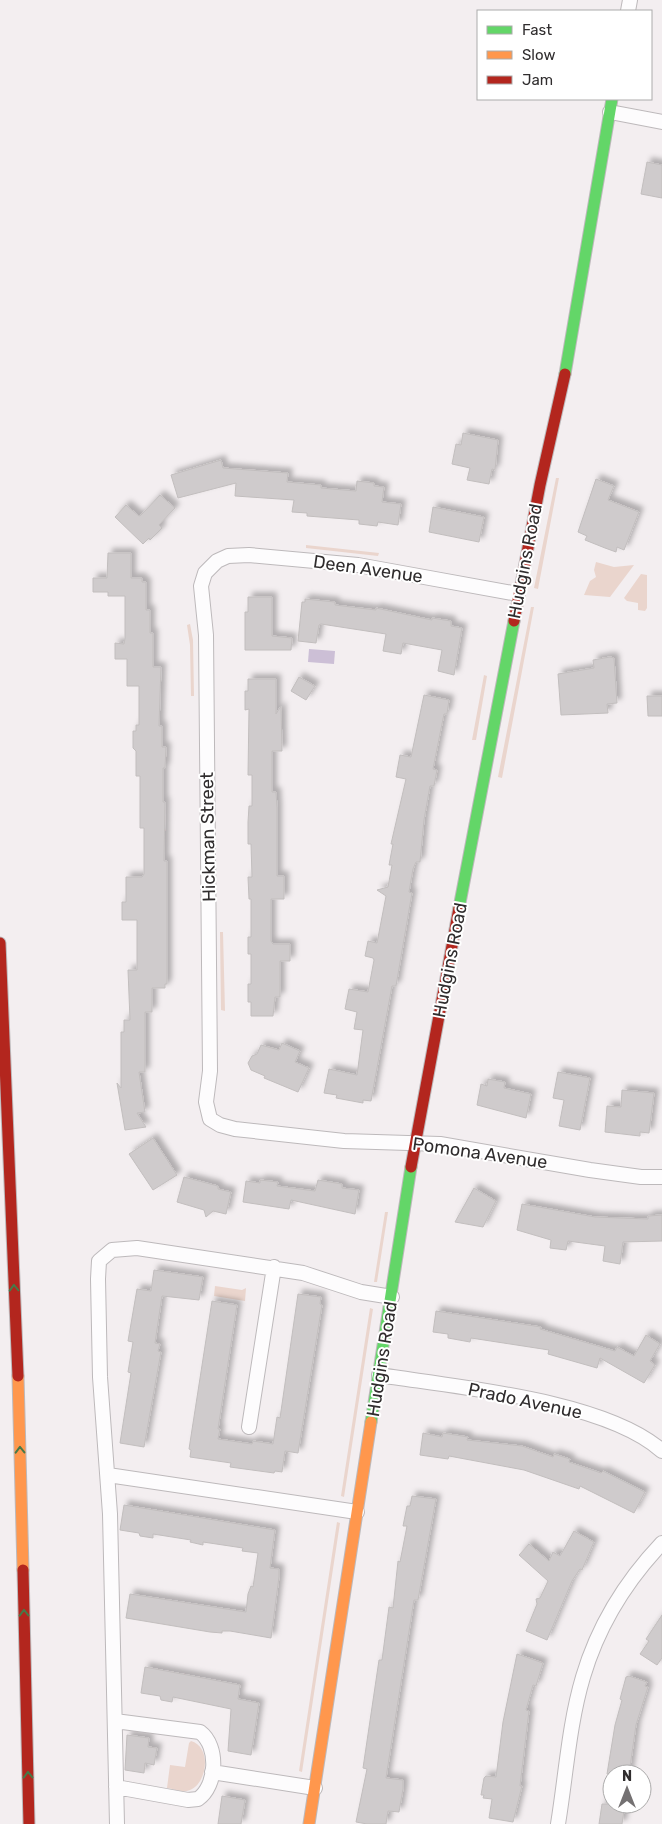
<svg xmlns="http://www.w3.org/2000/svg" width="662" height="1824" font-family="Rubik,sans-serif">
  <style>
    .green { fill: #ead5cd }
    .water { fill: #ccbfd6 }
    .building { fill: #cfcbcc; stroke: #c2bebe; filter: url(#shadow) }
    .lines { fill: none; stroke-linecap: round; stroke-linejoin: round }
    .street-casing { stroke: #bdb9bb; stroke-width: 16 }
    .fast-casing { stroke: #bdb9bb; stroke-width: 13 }
    .slow-casing { stroke: #bdb9bb; stroke-width: 13 }
    .jam-casing { stroke: #bdb9bb; stroke-width: 13 }
    .street { stroke: #fdfcfd; stroke-width: 14 }
    .fast { stroke: #63d668; stroke-width: 11 }
    .slow { stroke: #ff974d; stroke-width: 11 }
    .jam { stroke: #b3261e; stroke-width: 11 }
    .oneway { stroke: #477948 }
    .labels { text-anchor: middle; stroke-width: 4; stroke-linejoin: round; paint-order: stroke }
    .street-label { font-size: 18px; fill: #302d2e; stroke: #fff }
  </style>
  <defs>
    <filter id="shadow"><feDropShadow dx="4.5" dy="-4.5" stdDeviation="2.5" flood-color="#0004"/></filter>
  </defs>
  <rect width="100%" height="100%" fill="#f3eef0"/>
  <path class="green" d="M556,478H559L538,589L534,588Z
    M306,545L379,553L378,556L306,548Z
    M596,562L614,567L634,565L610,597L584,595L590,581L596,577L594,570Z
    M641,574L647,575V608L645,611L638,610V603L627,601L624,598Z
    M531,607H534L502,778L498,777Z
    M190,624L193,640L194,696H191L190,645L187,625Z
    M484,675L487,676L476,740H472Z
    M220,932H223L225,1011L221,1010Z
    M385,1212H388L377,1282H374Z
    M215,1286L242,1290L246,1288L245,1301L214,1296Z
    M370,1308L373,1309L344,1497L341,1496Z
    M337,1522L340,1523L302,1772L299,1771Z
    M191,1741C213,1747 207,1787 187,1791C181,1792 173,1789 167,1788L170,1765L185,1767L189,1743Z"/>
  <path class="water" d="M309,649L335,651L334,664L308,662Z"/>
  <path class="building" d="M647,162L662,165V198L641,194Z
    M463,433L498,440L495,470L492,469L489,484L467,480L470,468L452,464L456,444L461,445Z
    M221,460L223,468L288,473L287,482L321,485V488L356,491L357,481L374,483V486L384,487L382,502L401,504L398,525L378,522L377,526L359,524V520L307,516V513L292,512L294,500L235,496L236,483L178,498L171,475Z
    M596,479L614,486L608,500L639,512L624,550L617,547L616,552L605,548L585,540L587,536L578,532Z
    M160,495L175,508L159,525L162,528L150,540L149,538L143,544L115,517L126,505L139,516L141,515Z
    M433,507L484,517L479,542L429,532Z
    M108,553H131V578H142V582H146V610H150V633H153V667H161L159,726H162V747H166L165,768H163V802H165L164,861H167V984H165V988H152V1012H145V1072H139L145,1112L137,1113L146,1127L125,1130L117,1083L121,1088V1032H124V1020H130L128,970H137V920H122V902H126V877H142L144,874V828H140V776H136V751L133,748V731H136V725H139V686H127V659H115V643L124,644L125,638V596H108V592H93V578H107Z
    M248,597H272V636L292,638L291,650H245V612H248Z
    M305,599L335,602V605L376,610V608L432,620V618L451,621V626L462,628L454,675L438,671L442,650L403,643L401,654L383,651L386,634L321,624L319,625L316,643L298,641L302,602H305Z
    M610,657L614,658L617,703L607,704L608,713L561,715L558,674L594,668L593,660Z
    M299,677L315,686L306,700L291,691Z
    M248,679H276V714L281,706L282,751H272V792H276L277,807V876H284V899H271V941L273,944H290V961H280V997H275L273,1016H251V1002H248V984H251V954H248V937H251V899H249L248,877H252L251,844H248V822L249,806H252V775H248L249,709L245,710V691H248Z
    M424,695L449,700L447,714H444L433,769L437,770L434,786H430L424,820L420,862H416L413,869L409,892L412,893L396,986H392L371,1101L363,1100V1103L336,1098L337,1095L324,1093L329,1069L357,1075L363,1030L354,1029L357,1012L345,1009L349,989L368,992L374,960L373,958L365,956L368,941L377,943L386,896L377,890L388,887L392,865H389L393,844H391L406,779L396,777L400,755L411,757Z
    M647,696H662V716H648Z
    M282,1043L300,1051L295,1062L309,1068L298,1092L264,1078L265,1076L251,1070L248,1063L252,1056L257,1054L261,1045L279,1050Z
    M558,1072L590,1078L580,1130L559,1126L564,1100L553,1098Z
    M488,1079L505,1082L504,1088L531,1094L526,1118L477,1105L481,1084L487,1086Z
    M622,1090L654,1093L649,1133L640,1132V1136L605,1132L607,1106L621,1107Z
    M153,1138L177,1175L153,1190L129,1154Z
    M184,1177L218,1186V1189L231,1192L226,1214L213,1211L206,1217L204,1210L177,1202Z
    M260,1180L278,1182L277,1186L315,1191L318,1180L342,1184V1188L359,1190L355,1214L291,1200L289,1209L243,1202L246,1181L260,1183Z
    M474,1188L496,1201L483,1227L455,1222Z
    M522,1204L595,1217L648,1219V1216L662,1215V1241L623,1242L620,1264L603,1261L605,1246L568,1241L566,1250L550,1248L551,1240L517,1230Z
    M154,1270L203,1277L199,1300L162,1296L155,1343L160,1344L158,1351L161,1352L144,1447L120,1443L131,1373L128,1372L133,1342L128,1341L137,1289L151,1291Z
    M298,1294L321,1297L320,1304L322,1305L298,1453L285,1451L282,1472L275,1471L274,1473L230,1467L231,1463L190,1457L191,1450L189,1449L212,1301L237,1305L218,1429H220L218,1439L252,1444L253,1441L273,1444L277,1417L280,1418Z
    M436,1311L541,1327L540,1329L615,1351L617,1347L634,1356L646,1335L660,1344L650,1361L655,1365L644,1383L600,1358L597,1368L548,1354L549,1350L471,1338L470,1342L448,1338V1334L433,1332Z
    M423,1433L442,1437L443,1433L468,1437L467,1440L522,1446L553,1457L554,1454L570,1459L569,1462L601,1473L603,1471L645,1492L634,1513L580,1486L579,1489L524,1470L449,1456L448,1459L420,1455Z
    M412,1496L436,1499L418,1600H414L386,1778L403,1780V1789L399,1812L388,1811L386,1824H367L356,1822L367,1769L363,1768L379,1660H382L389,1607L393,1608L398,1561L400,1562L407,1526H403L407,1506H410Z
    M124,1505L275,1530L270,1568L279,1569V1577L271,1638L230,1631H222V1633L210,1632L126,1618L130,1594L246,1612L248,1594L251,1586L253,1587L258,1553L242,1551L243,1548L203,1542V1545L190,1542L191,1540L153,1534V1538L140,1536L139,1533L120,1530Z
    M574,1531L594,1542L582,1570L580,1569L572,1581L547,1640L526,1631L537,1604L536,1599L540,1598L548,1581L519,1555L529,1544L549,1561L553,1552L560,1556Z
    M662,1615V1658L657,1665L640,1654L649,1641L646,1639Z
    M517,1654L543,1663L536,1686L533,1685L526,1710L529,1711L520,1786H522L513,1822L489,1818L492,1799L483,1798L484,1795H481L484,1778L486,1776L496,1777L503,1722Z
    M145,1667L240,1685L238,1699L259,1703L251,1755L228,1751L231,1709L173,1697L172,1702L161,1700L160,1696L141,1693Z
    M629,1676L647,1682L645,1686L648,1687L636,1725L629,1774H607L615,1725L622,1700L620,1699L626,1677Z
    M127,1735L149,1738L148,1747L157,1748L154,1765L145,1763L144,1773L125,1770Z
    M222,1796L245,1800L241,1824H218Z
    M602,1804H625L622,1824H599Z"/>
  <g class="lines">
    <g class="street-casing">
      <path id="street" d="M628,11L630,0
        M610,112L662,122
        M518,594L358,565L249,555L228,556L217,561L205,573L201,586L206,635L210,1071L206,1102L210,1119L220,1125L235,1129L344,1141L440,1144L590,1170L641,1177H662
        M379,1375C456,1387 605,1400 662,1451
        M249,1427L274,1267
        M108,1475L357,1512
        M115,1721L200,1732C219,1746 217,1786 198,1799L188,1800L116,1787
        M212,1772L315,1788
        M117,1824L110,1514L100,1377L98,1279L99,1261L112,1250L137,1248L303,1273L361,1292L392,1297
        M558,1824C566,1775 569,1724 583,1677C598,1626 626,1581 662,1543"/>
    </g>
    <g class="fast-casing">
      <path id="fast" d="M565,374L612,99
        M459,908L514,621
        M371,1422L411,1167"/>
    </g>
    <g class="slow-casing">
      <path id="slow" d="M18,1376L23,1570
        M309,1824L371,1422"/>
    </g>
    <g class="jam-casing">
      <path id="jam" d="M514,621L540,485L565,374
        M0,943L18,1376
        M411,1167L459,908
        M23,1570L29,1824"/>
    </g>
    <use href="#street" class="street"/>
    <use href="#fast" class="fast"/>
    <use href="#slow" class="slow"/>
    <use href="#jam" class="jam"/>
  </g>
  <defs><path id="oneway-chevron" d="M-2-3.5L2.5 0L-2 3.5" fill="none" stroke-width="1.6" stroke-linecap="round" stroke-linejoin="round" transform="scale(1.25)"/></defs>
  <g class="oneway">
    <use href="#oneway-chevron" transform="translate(14 1288) rotate(-92)"/>
    <use href="#oneway-chevron" transform="translate(20 1450) rotate(-91)"/>
    <use href="#oneway-chevron" transform="translate(24 1613) rotate(-91)"/>
    <use href="#oneway-chevron" transform="translate(28 1775) rotate(-91)"/>
  </g>
  <g class="labels">
    <g class="street-label">
      <text transform="translate(525 561) rotate(-79)" y="6">Hudgins Road</text>
      <text transform="translate(368 569) rotate(8)" y="6">Deen Avenue</text>
      <text transform="translate(208 837) rotate(-91)" y="6">Hickman Street</text>
      <text transform="translate(450 960) rotate(-79)" y="6">Hudgins Road</text>
      <text transform="translate(480 1153) rotate(8)" y="6">Pomona Avenue</text>
      <text transform="translate(382 1359) rotate(-81)" y="6">Hudgins Road</text>
      <text transform="translate(525 1401) rotate(12)" y="6">Prado Avenue</text>
    </g>
  </g>
  <rect x="477" y="10" width="175" height="90" fill="#ffffff" stroke="#acabab"/>
  <rect x="487" y="26" width="25" height="8" fill="#63d668" stroke="#acabab"/>
  <text x="522" y="35" font-size="15" fill="#302d2e">Fast</text>
  <rect x="487" y="51" width="25" height="8" fill="#ff974d" stroke="#acabab"/>
  <text x="522" y="60" font-size="15" fill="#302d2e">Slow</text>
  <rect x="487" y="76" width="25" height="8" fill="#b3261e" stroke="#acabab"/>
  <text x="522" y="85" font-size="15" fill="#302d2e">Jam</text>
  <g transform="translate(627 1789)"><circle r="24" fill="#ffffff" stroke="#acabab"/>
  <path d="M0-4L9 19L0 12L-9 19Z" fill="#747172"/>
  <text y="-8" font-size="14" font-weight="bold" text-anchor="middle" fill="#302d2e">N</text>
  </g>
</svg>
